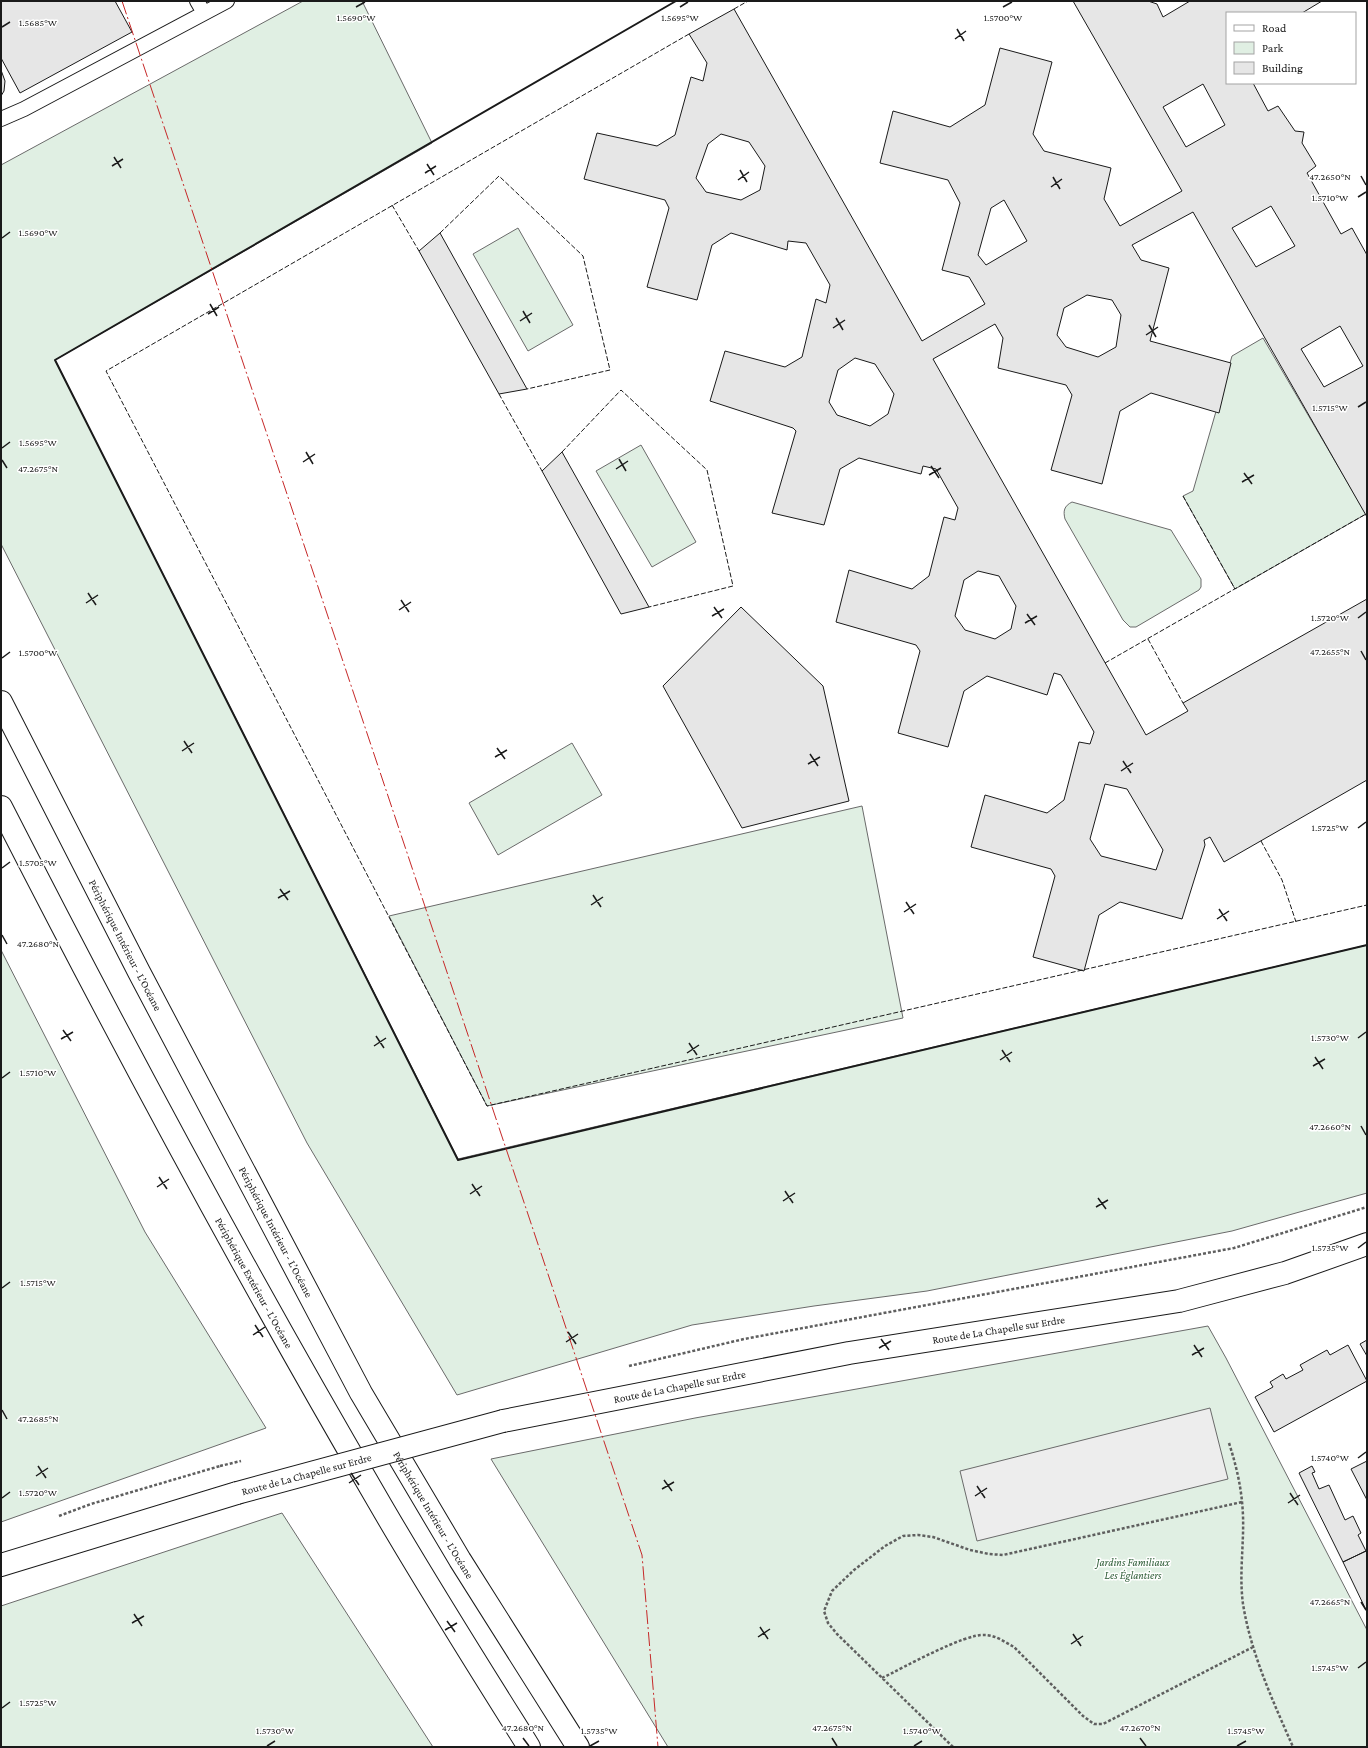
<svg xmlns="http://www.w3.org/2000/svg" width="1368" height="1748" font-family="'Crimson Pro',serif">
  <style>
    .green { fill: #e0efe3; stroke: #6a6a6a }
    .parking { fill: #ededed; stroke: #6a6a6a }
    .building { fill: #e6e6e6; stroke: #1a1a1a; fill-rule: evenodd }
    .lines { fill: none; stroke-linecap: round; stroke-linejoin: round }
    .lane-casing { stroke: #1a1a1a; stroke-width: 16 }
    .secondary-casing { stroke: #1a1a1a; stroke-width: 24 }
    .highway-casing { stroke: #1a1a1a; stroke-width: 24 }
    .path { stroke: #5f5f5f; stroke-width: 2.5; stroke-dasharray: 3 2; stroke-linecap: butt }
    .lane { stroke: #fff; stroke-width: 14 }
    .secondary { stroke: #fff; stroke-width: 22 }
    .highway { stroke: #fff; stroke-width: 22 }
    .secondary-bridge-casing { stroke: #1a1a1a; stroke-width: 24; stroke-linecap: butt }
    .path-bridge { stroke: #5f5f5f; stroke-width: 2.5; stroke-dasharray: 3 2; stroke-linecap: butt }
    .secondary-bridge { stroke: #fff; stroke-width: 22 }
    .fence { stroke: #1a1a1a; stroke-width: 1; stroke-dasharray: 5 2; stroke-linecap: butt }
    .wall { stroke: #1a1a1a; stroke-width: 2 }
    .power { stroke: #c62828; stroke-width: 1; stroke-dasharray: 14 3 2 3; stroke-linecap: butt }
    .ticks { fill: none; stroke: #1a1a1a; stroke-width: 1.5 }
    .labels { text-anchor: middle; stroke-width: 3; stroke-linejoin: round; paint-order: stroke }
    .street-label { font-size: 11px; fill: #1a1a1a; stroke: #fff }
    .park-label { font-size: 11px; font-style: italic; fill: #2b5a34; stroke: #fff }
    .ticks-label { font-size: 10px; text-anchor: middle; fill: #1a1a1a; stroke: #fff; stroke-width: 3; stroke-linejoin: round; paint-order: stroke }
  </style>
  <rect width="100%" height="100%" fill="#fff"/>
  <path class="green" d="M303,1H362L432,143L55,360L458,1159L1367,945V1193L1232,1231L927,1291L814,1306L692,1325L457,1395L307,1143L1,544V165Z
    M518,228L573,325L528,351L473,254Z
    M1263,338L1366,514L1235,589L1183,496L1193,491L1232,356Z
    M641,445L696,542L652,567L596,471Z
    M1072,502L1171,530L1201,579V587L1199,590L1136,627H1130L1123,620L1065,519C1063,511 1064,506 1072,502Z
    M572,743L602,795L498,855L469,803Z
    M862,806L903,1018L487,1106L389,916Z
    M1,950L145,1232L266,1428L1,1522Z
    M1208,1326L1226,1358L1367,1630V1747H668L491,1459L695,1418Z
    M282,1513L433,1747H1V1606Z"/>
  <path class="parking" d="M1210,1408L1228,1479L977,1541L960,1471Z"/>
  <path class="building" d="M1,1H115L132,32L20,93L1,58Z
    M1073,1H1148L1157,4L1163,17L1190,1H1322L1302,13H1227V83H1253L1268,111L1278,106L1295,131L1304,132L1302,143L1316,166L1307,173L1341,234L1352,228L1367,255V517L1193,212L1132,245L1141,260L1169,268L1150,341L1231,363L1219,413L1151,393L1120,411L1102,484L1051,470L1072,395L1066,385L998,368L1003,338L995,324L933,359L1146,735L1188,711L1183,703L1367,599V780L1224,862L1210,837L1204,840L1205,845L1182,919L1120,902L1099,915L1084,971L1033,957L1055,876L1051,869L971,847L985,795L1047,813L1064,800L1079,742L1090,744L1094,732L1061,675L1054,673L1047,695L987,676L964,691L948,747L898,733L920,651L916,645L836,622L849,570L912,589L929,576L944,517L955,520L958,508L936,469L923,466L921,474L859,458L840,469L824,525L772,513L796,431L793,428L710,401L725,351L785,367L802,357L816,299L826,303L830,285L806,243L788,241L787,250L731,233L712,245L697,300L647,287L669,208L665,200L584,179L597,133L657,146L675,135L691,77L703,81L707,63L689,34L734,9L922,341L985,304L969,277L942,270L960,203L948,180L880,163L893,111L950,127L985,105L1000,48L1052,62L1033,134L1044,151L1111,168L1104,199L1120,226L1182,191ZM1203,84L1225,125L1186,147L1163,107ZM721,134L749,142L765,166L760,190L741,200L706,192L696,178L708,144ZM1004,200L1027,241L986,265L978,255L991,208ZM1271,206L1295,246L1256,267L1232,228ZM1087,295L1112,300L1121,315L1116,347L1098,357L1066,347L1057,335L1064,308ZM1340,326L1363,366L1324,387L1301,349ZM855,358L875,364L894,394L888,414L870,426L837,415L829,402L838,370ZM978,571L999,576L1016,606L1011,629L995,639L965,630L955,616L964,580ZM1105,784L1127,789L1163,850L1156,870L1101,856L1090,839Z
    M1,70L5,81L4,91L1,96Z
    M440,233L527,389L499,394L419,251Z
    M562,452L649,607L621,614L542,471Z
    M741,607L823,686L849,801L742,828L663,686Z
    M1367,1340V1356L1360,1344Z
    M1348,1345L1367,1381L1274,1432L1255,1397L1273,1387L1270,1382L1283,1374L1286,1379L1303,1370L1300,1365L1327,1350L1330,1355Z
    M1367,1461V1500L1351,1469Z
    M1312,1466L1315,1472L1312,1473L1319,1489L1329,1485L1345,1520L1353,1516L1361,1533L1358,1535L1366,1551L1343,1562L1299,1473Z
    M1366,1551L1367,1553V1612L1343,1562Z"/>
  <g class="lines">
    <g class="lane-casing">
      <path id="lane" d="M197,1L204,13
        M1,119L24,109L227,1"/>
    </g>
    <g class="secondary-casing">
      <g id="secondary">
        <path id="s1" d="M503,1421L849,1353L1179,1301L1285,1273L1367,1244"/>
        <path d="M1,1565L237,1493"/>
      </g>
    </g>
    <g class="highway-casing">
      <g id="highway">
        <path id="s2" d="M1,702L139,972L361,1393L460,1560L578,1747"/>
        <path id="s3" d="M1,807C120,1040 244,1271 376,1497C425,1582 477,1664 529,1747"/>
      </g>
    </g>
    <path class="path" d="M629,1366L744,1339L1234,1248L1367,1207
      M1229,1443C1237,1468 1242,1490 1243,1516C1244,1545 1239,1575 1243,1604C1251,1654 1273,1701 1293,1747
      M59,1516L91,1504L220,1466
      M882,1678C903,1668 965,1633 985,1635C995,1635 1005,1642 1014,1647L1083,1716L1094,1724H1103L1253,1647
      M953,1747L837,1634L828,1623L824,1611L832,1591L854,1570L885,1546L903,1536L918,1535L933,1537L970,1550L989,1554L1003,1555L1242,1502"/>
    <use href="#lane" class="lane"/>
    <use href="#secondary" class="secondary"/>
    <use href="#highway" class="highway"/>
    <g class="secondary-bridge-casing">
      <g id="secondary-bridge">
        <path id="s4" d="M237,1493L503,1421"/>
      </g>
    </g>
    <path class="path-bridge" d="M220,1466L241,1461"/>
    <use href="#secondary-bridge" class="secondary-bridge"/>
    <path class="fence" d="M734,9L748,1
      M689,34L106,371L487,1106L1367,905
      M392,205L419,251
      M440,233L499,176L583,256L610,370L527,389
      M499,394L542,471
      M562,452L621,390L707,470L733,586L649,607
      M1183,496L1235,589
      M1148,639L1183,703
      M1105,663L1366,514
      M1261,841L1282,880L1296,922"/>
    <path class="wall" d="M676,1L55,360L458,1160L1367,945"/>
    <path class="power" d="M122,1L642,1555L658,1747"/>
  </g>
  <path class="ticks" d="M356,7L365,2M680,7L688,2M1003,7L1012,2M2,27L10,22M957,29L964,41M955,39L966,31M114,157L121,168M427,164L434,175M112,166L123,159M740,170L747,182M425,173L436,166M1361,176L1366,185M1053,177L1060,189M738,180L749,172M1051,187L1062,179M1358,197L1366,192M2,238L10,232M210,304L217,316M523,311L530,323M208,314L219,307M836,318L843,330M520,321L532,313M1149,325L1156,337M833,328L845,320M1146,335L1158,327M1358,407L1366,402M2,448L10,442M306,452L313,464M619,459L626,471M2,460L7,468M303,462L315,454M931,466L939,478M616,469L628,461M1244,473L1252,484M929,475L941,468M1242,482L1254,475M88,593L96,605M401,600L409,612M86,603L98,595M714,607L722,618M399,610L411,602M1027,614L1035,625M712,616L724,609M1358,618L1366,612M1025,623L1037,616M1361,651L1366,660M2,658L10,652M184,741L192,753M497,748L505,759M182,751L194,743M810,754L818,766M495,757L507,750M1123,761L1131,773M808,764L820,757M1121,771L1133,763M1358,828L1366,822M2,868L10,862M280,889L288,900M593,895L601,907M278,898L290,891M906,902L914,914M591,905L603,897M1219,909L1227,921M904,912L916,904M1217,919L1229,911M2,935L7,944M63,1030L71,1041M376,1036L384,1048M1358,1038L1366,1032M61,1039L73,1032M689,1043L697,1055M374,1046L386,1038M1002,1050L1010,1062M687,1053L699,1045M1315,1057L1323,1069M1000,1060L1012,1052M1313,1066L1325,1059M2,1078L10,1072M1361,1126L1366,1135M159,1177L167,1189M472,1184L480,1196M157,1187L169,1179M785,1191L793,1203M470,1194L482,1186M1098,1198L1106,1209M783,1201L795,1193M1096,1207L1108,1200M1358,1248L1366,1242M2,1288L10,1282M255,1325L263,1337M568,1332L576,1344M253,1335L265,1327M881,1339L889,1350M566,1342L578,1334M1194,1345L1202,1357M879,1348L891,1341M1192,1355L1204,1348M2,1410L7,1419M1358,1458L1366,1452M38,1466L46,1478M351,1473L359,1485M36,1476L48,1468M664,1480L672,1491M349,1483L361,1475M977,1486L985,1498M662,1489L674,1482M1290,1493L1298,1505M975,1496L987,1488M2,1498L10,1492M1288,1503L1300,1495M1361,1602L1366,1610M134,1614L142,1626M447,1621L455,1632M132,1623L144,1616M760,1627L768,1639M445,1630L457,1623M1073,1634L1081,1646M758,1637L770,1629M1071,1644L1083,1636M1358,1668L1366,1662M2,1708L10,1702M523,1738L529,1746M832,1738L837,1746M1140,1738L1146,1746M267,1746L275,1741M590,1746L599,1741M914,1746L922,1741M1237,1746L1246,1741"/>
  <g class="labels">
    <g class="street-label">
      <text dy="4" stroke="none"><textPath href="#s2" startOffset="273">Périphérique Intérieur - L’Océane</textPath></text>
      <text dy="4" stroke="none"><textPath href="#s2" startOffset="597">Périphérique Intérieur - L’Océane</textPath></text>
      <text dy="4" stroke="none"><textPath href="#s3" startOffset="539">Périphérique Extérieur - L’Océane</textPath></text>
      <text dy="4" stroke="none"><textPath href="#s1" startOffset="504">Route de La Chapelle sur Erdre</textPath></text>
      <text dy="4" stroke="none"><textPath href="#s1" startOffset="180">Route de La Chapelle sur Erdre</textPath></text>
      <text dy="4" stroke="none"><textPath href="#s4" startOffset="72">Route de La Chapelle sur Erdre</textPath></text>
      <text dy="4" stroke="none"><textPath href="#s2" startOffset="921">Périphérique Intérieur - L’Océane</textPath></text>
    </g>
    <g class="park-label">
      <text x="1133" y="1566">Jardins Familiaux<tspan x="1133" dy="13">Les Églantiers</tspan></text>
    </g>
  </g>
  <g class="ticks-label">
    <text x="356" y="21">1.5690°W</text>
    <text x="680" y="21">1.5695°W</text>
    <text x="1003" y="21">1.5700°W</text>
    <text x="38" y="26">1.5685°W</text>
    <text x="1330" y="180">47.2650°N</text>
    <text x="1330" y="201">1.5710°W</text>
    <text x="38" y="236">1.5690°W</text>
    <text x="1330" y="411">1.5715°W</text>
    <text x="38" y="446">1.5695°W</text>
    <text x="38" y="472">47.2675°N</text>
    <text x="1330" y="621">1.5720°W</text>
    <text x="1330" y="655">47.2655°N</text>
    <text x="38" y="656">1.5700°W</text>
    <text x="1330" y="831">1.5725°W</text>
    <text x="38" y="866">1.5705°W</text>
    <text x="38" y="947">47.2680°N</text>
    <text x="1330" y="1041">1.5730°W</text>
    <text x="38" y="1076">1.5710°W</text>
    <text x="1330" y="1130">47.2660°N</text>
    <text x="1330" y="1251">1.5735°W</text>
    <text x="38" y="1286">1.5715°W</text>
    <text x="38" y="1422">47.2685°N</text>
    <text x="1330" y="1461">1.5740°W</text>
    <text x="38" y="1496">1.5720°W</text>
    <text x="1330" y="1605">47.2665°N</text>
    <text x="1330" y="1671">1.5745°W</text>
    <text x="38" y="1706">1.5725°W</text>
    <text x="523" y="1731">47.2680°N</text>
    <text x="832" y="1731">47.2675°N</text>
    <text x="1140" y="1731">47.2670°N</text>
    <text x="275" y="1734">1.5730°W</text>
    <text x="599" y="1734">1.5735°W</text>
    <text x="922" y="1734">1.5740°W</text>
    <text x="1246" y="1734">1.5745°W</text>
  </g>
  <rect width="1368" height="1748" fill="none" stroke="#1a1a1a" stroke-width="4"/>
  <rect x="1226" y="12" width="130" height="72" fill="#ffffff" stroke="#a3a3a3"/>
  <rect x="1234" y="25" width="20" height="6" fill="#ffffff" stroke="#a3a3a3"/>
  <text x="1262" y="32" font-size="12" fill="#1a1a1a">Road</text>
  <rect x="1234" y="42" width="20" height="12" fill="#e0efe3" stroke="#a3a3a3"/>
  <text x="1262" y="52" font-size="12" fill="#1a1a1a">Park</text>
  <rect x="1234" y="62" width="20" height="12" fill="#e6e6e6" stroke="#a3a3a3"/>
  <text x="1262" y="72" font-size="12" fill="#1a1a1a">Building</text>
</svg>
